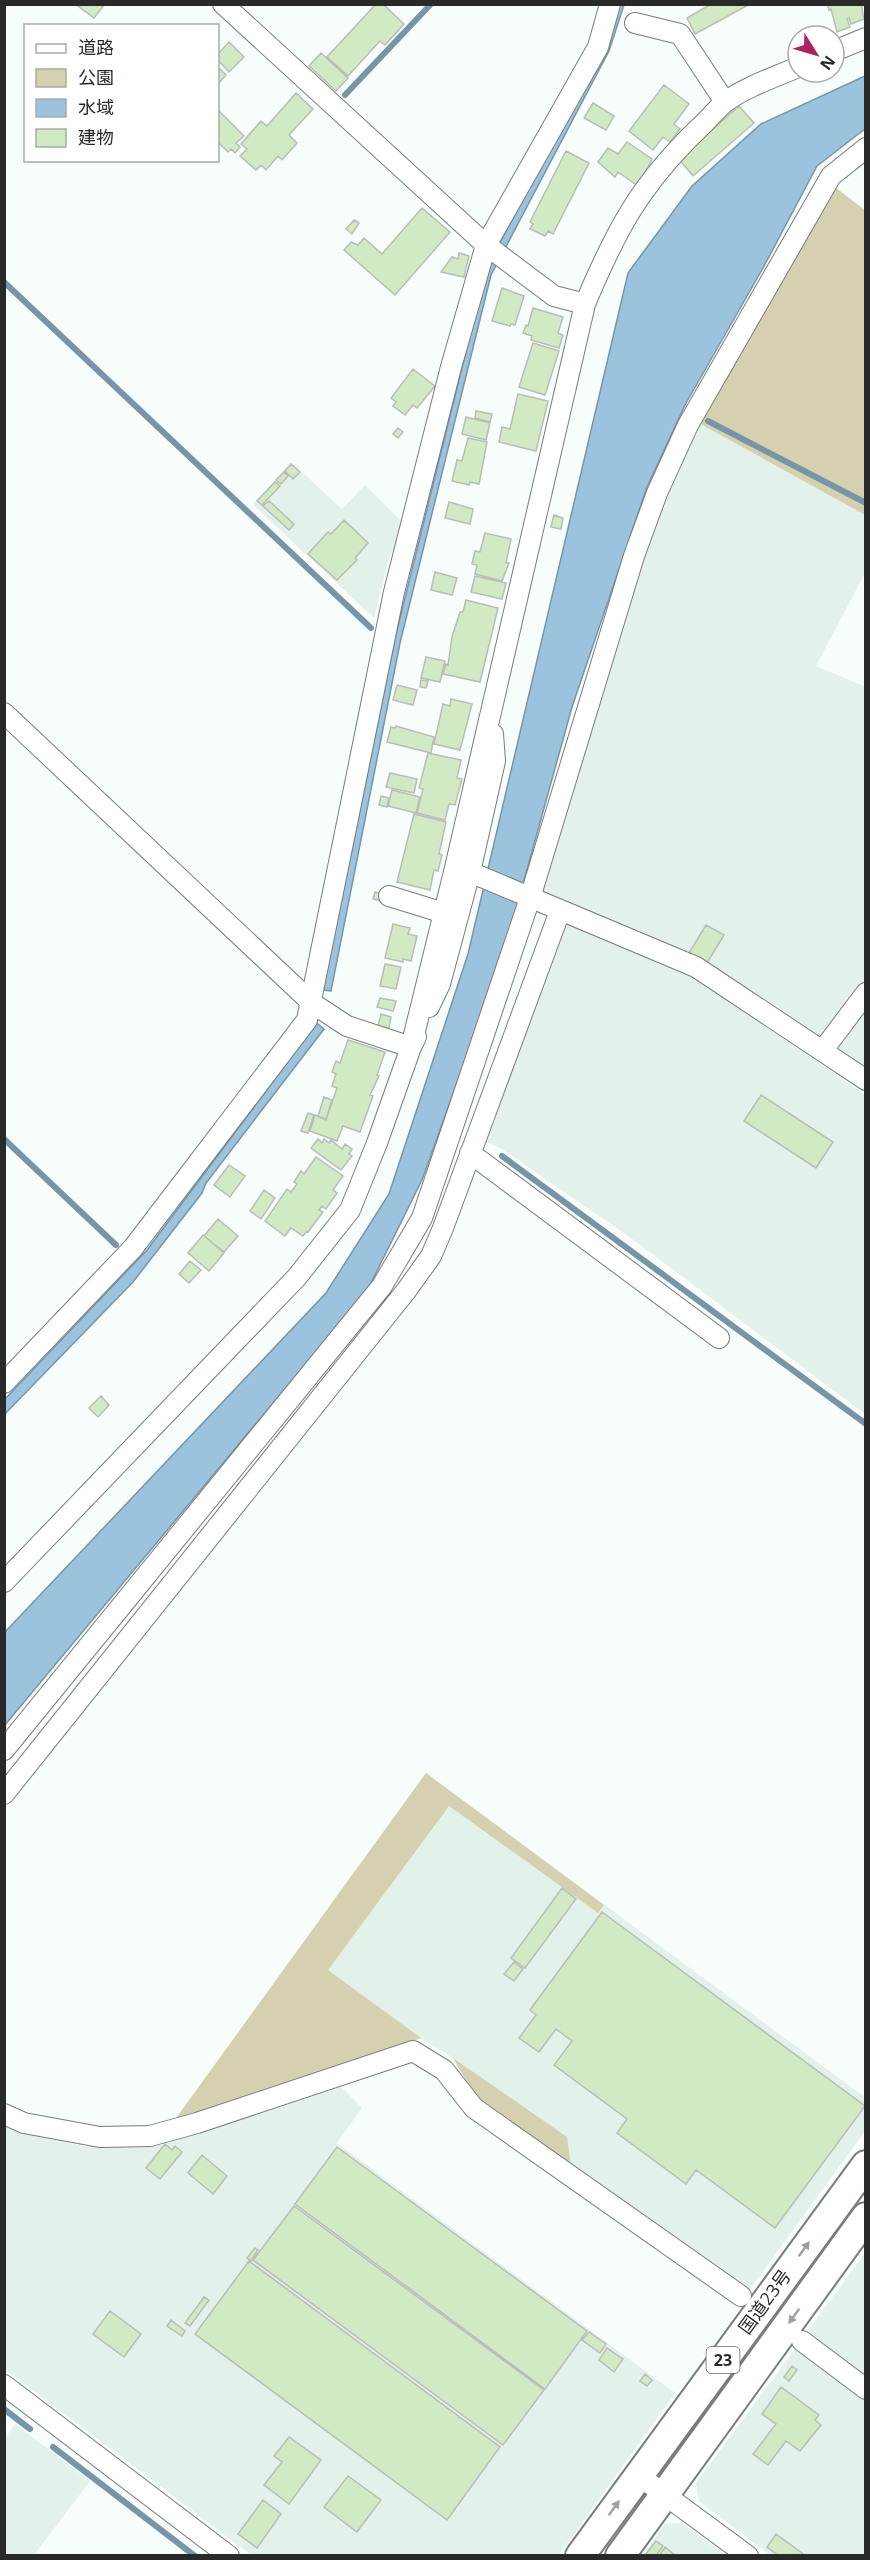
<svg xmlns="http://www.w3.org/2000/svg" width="870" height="2560" font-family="'Open Sans','Noto Sans JP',sans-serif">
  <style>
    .built { fill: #e3f1eb }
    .green { fill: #d5d0af }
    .water { fill: #9bc3dd; stroke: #7895a7; stroke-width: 1.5 }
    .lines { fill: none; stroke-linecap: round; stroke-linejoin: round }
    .stream { stroke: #7895a7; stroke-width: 6 }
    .building { fill: #d2eac4; stroke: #b9bcb8; stroke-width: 1.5 }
    .minor-casing { stroke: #787d7b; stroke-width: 22 }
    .highway-casing { stroke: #787d7b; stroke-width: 32 }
    .minor { stroke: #fff; stroke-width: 20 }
    .highway { stroke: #fff; stroke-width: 28 }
    .oneway { fill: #9e9f9f }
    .labels { text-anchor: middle; stroke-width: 4.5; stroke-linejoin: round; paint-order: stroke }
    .shield { fill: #fff; stroke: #686a69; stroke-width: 1.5 }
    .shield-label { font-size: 16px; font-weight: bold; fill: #272a29 }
    .street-label { font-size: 18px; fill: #272a29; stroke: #fff }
  </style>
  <rect width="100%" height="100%" fill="#f7fdfb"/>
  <path class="built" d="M697,422L865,515V573L816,666L866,687L865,981L827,1035H817L681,950L537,891L640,556Z
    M291,462L342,509L365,485L405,525L389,558L374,618L253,505Z
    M570,924L671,965L704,983L865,1095V1414L631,1238L502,1149L487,1142L561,930Z
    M865,1006V1072L839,1053L837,1044Z
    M426,1773L866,2098L865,2131L747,2293L477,2099L453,2058L421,2038L174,2121Z
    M341,2087L362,2108L337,2143L675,2393L559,2555H251L5,2369L4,2125L82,2146L160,2145Z
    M865,2253V2381L804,2336Z
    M795,2349L865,2400V2555H770L699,2501L696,2483Z
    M15,2424L90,2481L34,2555H5V2438Z
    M682,2523L725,2555L642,2556L665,2524Z"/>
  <path class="green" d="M836,188L865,210V515L697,422Z
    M426,1773L604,1905L598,1913L449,1806L328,1970L421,2038L174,2121Z
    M453,2058L567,2137L571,2167L477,2099Z"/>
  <path class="water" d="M616,5H624L609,51L491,275L400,643L331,991L323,990L396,634L487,267L569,112Z
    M865,76V129L817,166L763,268L685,405L647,487L572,707L505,949L422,1180L368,1289L5,1725V1632L326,1293L389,1194L468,954L628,273L692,186L761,124Z
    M317,1023L324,1029L206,1183L202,1193L133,1282L5,1414V1399L147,1250Z"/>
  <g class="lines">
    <path class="stream" d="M345,95L431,4
      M4,282L371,628
      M708,421L866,503
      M4,1139L116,1245
      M502,1156L866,1424
      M4,2409L30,2429
      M53,2447L195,2556"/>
  </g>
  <path class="building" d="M75,4H105L94,18Z
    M376,4H383L404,24L385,45L380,41L348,76L327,57Z
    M711,4H750L695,34L687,18Z
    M827,4H861L864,19L851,24L849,18L847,19L850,27L837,32L831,9L829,10Z
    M229,42L244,57L229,72L218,60V54Z
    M321,53L348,78L336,91L309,66Z
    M218,67L226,75L218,84Z
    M664,85L689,104L674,124L680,129L670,142L663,137L653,150L629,131Z
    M296,93L313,109L289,135L297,143L282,160L278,156L266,170L261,165L256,170L240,156L247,149L241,144L261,121L267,126Z
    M593,103L614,116L606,130L584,118Z
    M739,106L754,123L693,176L679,159Z
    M218,110L244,136L236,143L240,147L235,153L231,149L228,152L218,142Z
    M627,142L652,159L638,186L618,172L615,177L598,162L608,148L618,154Z
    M566,151L589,163L553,234L548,231L545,236L530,229L533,224L530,222Z
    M422,208L450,232L395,295L344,250L351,242L358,245L364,238L382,254Z
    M354,220L359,223L352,234L346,229Z
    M459,253L469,256L464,277L441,272L452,257L458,259Z
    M502,288L524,296L515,325L511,324L510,326L492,321Z
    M533,308L563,317L558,333L563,335L559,348L531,340L532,336L523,333L526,325L528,326Z
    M533,343L559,351L545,395L519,387Z
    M413,369L435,386L417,408L413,405L405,415L393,406L396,402L391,398Z
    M518,394L548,401L536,451L499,442L502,427L510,429Z
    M476,411L492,414L490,422L475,418Z
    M466,417L490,423L486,440L462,434Z
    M398,428L403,432L398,438L393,434Z
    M468,438L487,442L479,484L470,482L469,485L452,481L457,460L462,461Z
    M291,464L300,472L293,479L285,471Z
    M284,472L288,476L281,484L276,480Z
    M275,482L280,486L262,505L257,501Z
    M269,501L294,524L289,530L263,506Z
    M449,502L473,509L470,524L445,518Z
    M554,515L563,518L561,529L551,527Z
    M344,520L368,543L355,558L357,560L337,580L308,554L328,532L331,534Z
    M485,533L511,539L506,563H509L502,581L475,574L477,565L472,564L475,551L480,552Z
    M435,572L457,578L452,595L431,590Z
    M475,576L506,583L502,599L471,592Z
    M466,600L498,608L480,682L443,674L446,664L448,665L452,637L460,612H463Z
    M426,657L445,661L440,682L421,678Z
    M421,680L428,681L426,688L420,687Z
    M397,685L417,690L413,705L393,700Z
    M451,699L472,704L460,750L434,744L443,704L450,706Z
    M396,726L434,737L431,753L387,742L391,727L395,728Z
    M428,753L461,760L457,778L462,779L455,805L449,804L445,820L417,813L423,789L419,788Z
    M390,773L417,779L414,793L386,787Z
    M392,790L420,797L416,813L388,806Z
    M381,796L389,798L387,807L379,805Z
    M414,814L446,822L439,854L442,855L438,871L434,870L430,890L397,882Z
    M375,892L384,894L382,901L373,899Z
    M393,924L410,928L408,934L417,936L411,961L403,959V962L385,958Z
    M706,925L724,935L707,963L689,953Z
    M385,964L401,967L396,989L380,986Z
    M380,998L396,1001L393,1011L377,1007Z
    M381,1014L391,1017L389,1028L378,1026Z
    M348,1040L385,1052L377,1075L379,1076L370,1095L373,1096L360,1132L343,1126L337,1141L310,1131L315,1115L326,1120L337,1088L332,1086L336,1074L332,1072L336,1061L340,1063Z
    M761,1095L833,1142L816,1168L744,1121Z
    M324,1097L332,1100L326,1119L318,1116Z
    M308,1113L314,1115L308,1133L301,1131Z
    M318,1139L322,1143L324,1139L329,1143L331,1140L342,1149L345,1144L352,1149L349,1154L352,1156L341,1170L311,1148Z
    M316,1157L343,1176L333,1190L337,1193L326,1209L322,1206L319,1210L323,1212L308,1232L307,1231L303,1236L291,1228L285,1236L265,1221L287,1189L291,1192L297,1184L294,1182L301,1171L304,1174Z
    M229,1165L245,1176L230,1197L214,1185Z
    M264,1190L275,1198L261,1219L250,1211Z
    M218,1219L238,1236L224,1252L204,1236Z
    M203,1235L224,1253L209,1271L188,1253Z
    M190,1261L201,1270L189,1283L179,1274Z
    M101,1396L109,1405L98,1417L89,1408Z
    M562,1888L576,1899L525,1968L511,1958Z
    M602,1912L865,2106L775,2228L696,2170L686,2184L617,2133L627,2119L554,2065L572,2041L556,2029L539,2052L519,2038L536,2015L530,2010Z
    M514,1962L523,1969L514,1981L504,1974Z
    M165,2144L172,2150L175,2146L182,2152L160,2179L146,2168Z
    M337,2147L587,2331L545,2389L295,2204Z
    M202,2155L227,2176L213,2194L188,2173Z
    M294,2206L544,2390L503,2445L253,2260Z
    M255,2248L258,2250L251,2261L247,2258Z
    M249,2261L500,2447L447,2520L195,2334Z
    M204,2297L209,2300L190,2326L185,2323Z
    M110,2311L141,2334L124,2357L93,2334Z
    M171,2320L185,2331L182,2336L167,2326Z
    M589,2332L606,2344L600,2353L582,2340Z
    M607,2348L623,2359L614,2372L599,2360Z
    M792,2366L797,2370L789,2381L784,2377Z
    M645,2374L652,2380L647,2386L640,2381Z
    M781,2387L819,2415L815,2420L821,2425L800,2451L786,2441L768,2465L753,2454L776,2424L762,2414Z
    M289,2437L321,2460L289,2504L264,2485L282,2462L274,2456Z
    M348,2476L381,2500L357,2532L324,2507Z
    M263,2500L281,2514L257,2548L238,2534Z
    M776,2534L806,2556H779L767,2547Z
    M656,2541L663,2546L656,2556H648L646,2554Z
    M665,2547L676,2556H659Z"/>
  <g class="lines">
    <g class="minor-casing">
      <path id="minor" d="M223,4L486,245L554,296L585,304
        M635,23L680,34L725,102
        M834,51L866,38
        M4,713L312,1003L347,1026L411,1047L416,1037
        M470,872L696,967L866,1080
        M389,896L444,913
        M429,1007L440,984L470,872L495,761L493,734
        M823,1050L866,993
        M470,1153L719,1338
        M4,1383L133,1248L307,1020L394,592L451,367L486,245L598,47L610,4
        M4,1582L297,1277L350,1210L377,1143L411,1047L455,868L585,304C616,230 640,185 698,129C707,121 715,111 724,103C743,88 775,77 798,67
        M4,1750L382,1286L422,1218L530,898L634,556L657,493L688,425L831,176L866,148
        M4,1794L406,1291L431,1256L443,1228L560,911
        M4,2114L24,2123L100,2137L150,2136L197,2123L413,2051L444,2070L474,2108L741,2296
        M802,2341L866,2389
        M4,2385L229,2556
        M638,2475L748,2556"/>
    </g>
    <g class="highway-casing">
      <path id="highway" d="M580,2556L866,2165
        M620,2556L866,2217"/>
    </g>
    <use href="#minor" class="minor"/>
    <use href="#highway" class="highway"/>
  </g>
  <defs><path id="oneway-solid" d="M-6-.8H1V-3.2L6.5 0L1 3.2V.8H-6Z" transform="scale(1.5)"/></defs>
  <g class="oneway">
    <use href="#oneway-solid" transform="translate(804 2249) rotate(-54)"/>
    <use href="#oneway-solid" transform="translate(794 2316) rotate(126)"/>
    <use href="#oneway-solid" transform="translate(614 2508) rotate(-54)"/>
  </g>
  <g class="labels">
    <rect class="shield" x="706.5" y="2347" width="33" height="26" rx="4.5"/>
    <g class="shield-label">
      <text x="723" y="2366">23</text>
    </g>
    <g class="street-label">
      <text transform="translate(765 2302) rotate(-54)" y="6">国道23号</text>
    </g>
  </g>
  <rect width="870" height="2560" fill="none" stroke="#272a29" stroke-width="12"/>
  <rect x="24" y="24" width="195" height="138" fill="#ffffff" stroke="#a9aaa9" stroke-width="1.5"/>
  <rect x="36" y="44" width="30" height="9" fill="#ffffff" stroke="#a9aaa9" stroke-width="1.5"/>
  <text x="78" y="54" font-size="18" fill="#272a29">道路</text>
  <rect x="36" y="69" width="30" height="18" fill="#d5d0af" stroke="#a9aaa9" stroke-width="1.5"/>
  <text x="78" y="84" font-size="18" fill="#272a29">公園</text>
  <rect x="36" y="99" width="30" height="18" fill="#9bc3dd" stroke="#a9aaa9" stroke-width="1.5"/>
  <text x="78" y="114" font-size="18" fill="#272a29">水域</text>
  <rect x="36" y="129" width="30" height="18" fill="#d2eac4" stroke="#a9aaa9" stroke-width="1.5"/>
  <text x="78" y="144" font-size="18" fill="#272a29">建物</text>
  <g transform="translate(816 54) rotate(127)"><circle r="28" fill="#ffffff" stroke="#a9aaa9" stroke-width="1.5"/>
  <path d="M0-4.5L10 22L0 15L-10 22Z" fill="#ab2265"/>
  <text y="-9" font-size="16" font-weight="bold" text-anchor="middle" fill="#272a29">N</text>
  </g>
</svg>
